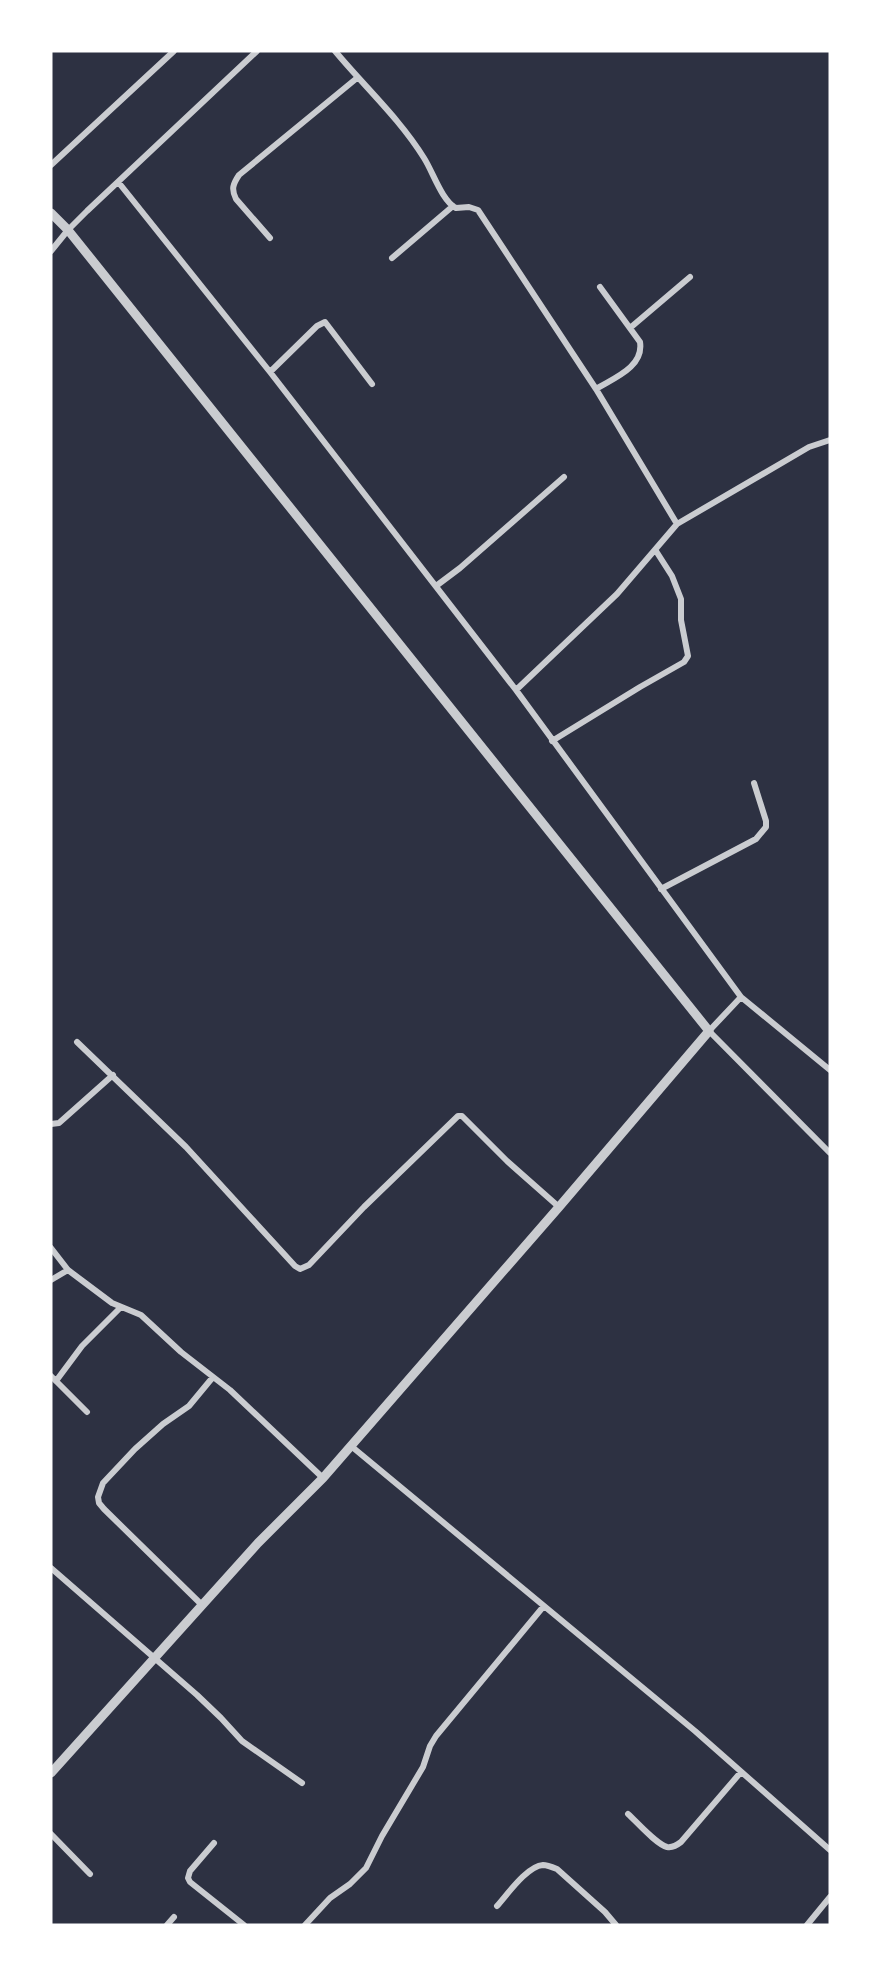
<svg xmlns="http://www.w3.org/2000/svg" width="881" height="1976" font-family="'Fira Sans',sans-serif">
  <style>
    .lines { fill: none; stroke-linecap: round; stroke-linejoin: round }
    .minor { stroke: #caccd0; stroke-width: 6 }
    .tertiary { stroke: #caccd0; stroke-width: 9 }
  </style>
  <rect width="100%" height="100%" fill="#2d3142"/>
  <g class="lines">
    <path class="minor" d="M335,51C364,86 400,119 424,158C433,172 442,201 456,208L469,207L478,210L596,389L677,524
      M51,165L174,51
      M119,183L270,372L516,690L741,997L709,1031L830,1153
      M270,238L236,199C231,189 233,184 239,175L357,78
      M51,251L68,230L87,211L257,51
      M392,258L453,206
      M630,328L690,277
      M270,372L317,326L325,322L372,384
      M596,389C614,378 644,367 640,342L600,287
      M436,586L460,568L564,477
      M516,690L617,594L677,524L809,447L830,440
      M552,741L640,687L684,662L688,656L681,620V599L672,576L656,551
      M661,889L756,839L766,827V821L754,783
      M741,997L830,1070
      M77,1042L186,1147L295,1266L300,1269L309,1265L364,1207L458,1116H462L507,1161L559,1207
      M51,1124L59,1123L113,1075
      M51,1248L68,1270L112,1303L141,1315L181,1352L230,1390L323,1478
      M51,1280L68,1270
      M51,1376L87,1412
      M56,1381L82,1346L121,1307
      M351,1446L695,1731L830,1850
      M51,1568L197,1695L221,1718L242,1741L302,1783
      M202,1605L104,1509L99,1503L98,1497L103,1483L135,1449L163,1424L189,1406L213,1377
      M628,1814C637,1822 656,1844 667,1847C673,1848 677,1845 681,1842L741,1772
      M51,1834L90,1874
      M214,1843L190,1871L188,1878L190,1882L244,1925
      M497,1906C507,1895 527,1866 543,1865C547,1865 552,1867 557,1869L605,1912L616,1925
      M167,1925L174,1917
      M305,1925L330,1898L350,1884L366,1868L382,1836L423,1767L430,1746L436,1736L543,1607
      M807,1925L830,1897"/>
    <path class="tertiary" d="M51,213L68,230L709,1031L559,1207L323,1478L258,1543L51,1773"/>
  </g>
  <rect width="881" height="1976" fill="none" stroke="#ffffff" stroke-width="105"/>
</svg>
